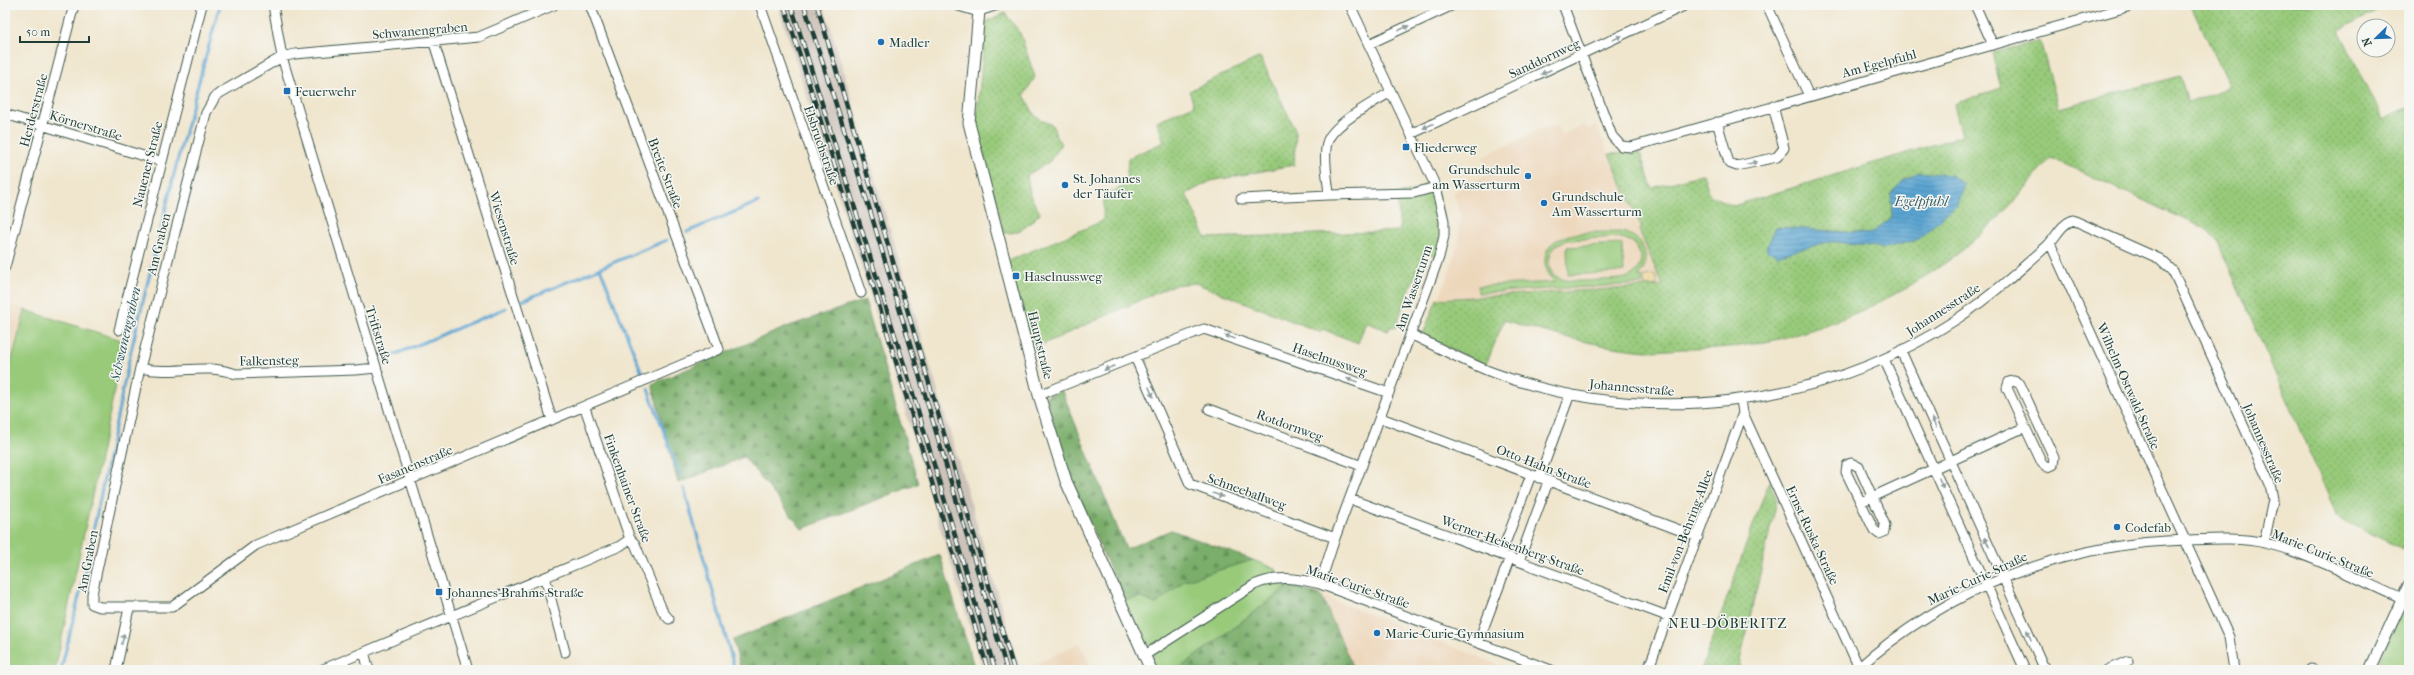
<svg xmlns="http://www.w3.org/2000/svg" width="2414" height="675" font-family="'IM FELL French Canon',serif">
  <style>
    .built { fill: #edd7bb }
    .railway { fill: #ccc2b9 }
    .grass { fill: #98ca7a; stroke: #5c8457; fill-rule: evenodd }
    .forest { fill: url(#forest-firs); stroke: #4c764f }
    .sand { fill: url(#sand-dots); stroke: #868c69 }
    .park { fill: url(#park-dots); stroke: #5c8457; fill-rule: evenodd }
    .water { fill: url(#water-rules); stroke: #3d7183 }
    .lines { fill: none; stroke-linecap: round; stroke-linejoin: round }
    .stream { stroke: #5ba5d2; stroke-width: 3 }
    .minor-casing { stroke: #3e564b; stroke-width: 11 }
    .tertiary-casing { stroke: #3e564b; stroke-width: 13 }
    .minor { stroke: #fff; stroke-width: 9 }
    .tertiary { stroke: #fff; stroke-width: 11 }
    .rail-casing { stroke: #1f3d34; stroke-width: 4.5 }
    .rail { stroke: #f6f6f2; stroke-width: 3; stroke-dasharray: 9; stroke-linecap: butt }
    .oneway { fill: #8f9e9a }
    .poi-dot { fill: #1f6fb2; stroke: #f6f6f2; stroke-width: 1.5 }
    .labels { text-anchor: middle; stroke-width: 3; stroke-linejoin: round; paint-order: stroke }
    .street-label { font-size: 13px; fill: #1f3d34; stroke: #f6f6f2 }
    .poi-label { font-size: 13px; fill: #1f3d34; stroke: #f6f6f2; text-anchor: start }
    .water-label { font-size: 14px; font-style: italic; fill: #315c63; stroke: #f6f6f2 }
    .neighbourhood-label { font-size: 14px; letter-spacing: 1px; fill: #1f3d34; stroke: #f6f6f2 }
  </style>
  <defs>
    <pattern id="forest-firs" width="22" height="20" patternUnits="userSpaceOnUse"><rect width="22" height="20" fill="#7aae6a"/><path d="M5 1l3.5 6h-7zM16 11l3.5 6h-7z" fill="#638f58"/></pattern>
    <pattern id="sand-dots" width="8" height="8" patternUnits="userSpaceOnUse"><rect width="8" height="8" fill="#eeda9e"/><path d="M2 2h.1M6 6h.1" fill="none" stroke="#ccbc89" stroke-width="1.8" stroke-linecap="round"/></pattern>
    <pattern id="park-dots" width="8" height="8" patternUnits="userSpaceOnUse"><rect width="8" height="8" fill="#98ca7a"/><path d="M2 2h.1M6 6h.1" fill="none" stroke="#7ba565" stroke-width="1.8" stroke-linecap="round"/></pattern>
    <pattern id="water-rules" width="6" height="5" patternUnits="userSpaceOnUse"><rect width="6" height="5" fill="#5ba5d2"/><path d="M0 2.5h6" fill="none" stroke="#4b88ab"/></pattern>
  </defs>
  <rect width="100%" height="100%" fill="#f6f6f2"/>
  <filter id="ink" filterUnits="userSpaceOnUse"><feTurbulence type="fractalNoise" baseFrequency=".025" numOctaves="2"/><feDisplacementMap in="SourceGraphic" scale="8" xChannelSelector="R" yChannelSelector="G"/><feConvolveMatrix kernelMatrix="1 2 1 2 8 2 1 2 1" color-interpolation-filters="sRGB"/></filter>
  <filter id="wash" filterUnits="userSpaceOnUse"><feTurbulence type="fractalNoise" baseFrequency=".012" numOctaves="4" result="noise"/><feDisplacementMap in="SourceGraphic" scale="16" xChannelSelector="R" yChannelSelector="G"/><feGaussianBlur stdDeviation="0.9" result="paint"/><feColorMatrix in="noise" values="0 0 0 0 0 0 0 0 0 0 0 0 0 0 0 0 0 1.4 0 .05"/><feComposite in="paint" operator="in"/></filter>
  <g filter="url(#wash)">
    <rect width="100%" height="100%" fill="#f0e6ce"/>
    <path class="built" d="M1585,124L1587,129L1596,125L1643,230L1639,231L1663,286L1439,299L1454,258L1458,242L1461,214L1453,192L1490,174L1483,157L1545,127L1547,130L1557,126L1562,135Z
      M5,304L25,310L5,386Z
      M1321,595L1512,670H1354Z
      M1079,643L1093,670H1025Z"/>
    <path class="railway" d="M778,5H823L829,22L1020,670H983L873,305Z"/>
    <path class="grass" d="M1621,232C1644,235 1653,260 1638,277H1642L1643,284L1478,293V286L1556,282C1549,276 1544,268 1545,258C1548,227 1599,233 1621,232ZM1618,237L1633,242L1641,256C1641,263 1639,270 1632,275C1624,281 1609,279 1599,280C1579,281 1540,287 1551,252L1558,244L1567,240Z
      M1622,244L1624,272L1568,275L1567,247Z
      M25,310L125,341L55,670H5V386Z
      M1253,560L1276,569L1278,582L1290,585L1177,670H1155L1152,659L1154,655L1140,630L1137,631L1123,598L1127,600L1139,597L1156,604L1185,580Z
      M2409,597V670H2375Z"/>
    <path class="forest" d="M865,300L918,484L802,529L744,457L678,483L652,384L789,326Z
      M1062,391L1126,549L1171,530L1253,560L1185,580L1156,604L1139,597L1127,600L1123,598L1069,477L1046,396Z
      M940,555L975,670H741L733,640Z
      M1290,585L1321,595L1354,670H1177Z"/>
    <path class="sand" d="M1656,275L1657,285L1645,286L1644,276Z"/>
    <path class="park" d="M2191,5H2390L2339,30L2383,119L2409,108V552L2338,518L2217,240L2206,229L2051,158C2026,187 2000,220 1969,245C1913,290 1844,324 1774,340C1744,347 1713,349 1682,349C1667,350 1650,352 1636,350C1590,345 1547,333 1504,320L1486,365L1452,350L1423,334L1437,299L1663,286L1639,230L1642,229L1609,154L1640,153L1652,188L1703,174L1710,195L1733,206L1962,136L1954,104L2001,88L1992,53L2040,41L2059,108L2180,76L2188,103L2230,87ZM1892,217L1885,248L1830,241L1776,227L1871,234Z
      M1005,13L1020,33L1035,77L1024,95L1035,116L1052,125L1061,145L1049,162L1027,175L1030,195L1040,213C1030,224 1019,235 1004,233L976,124L986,22Z
      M1260,57L1296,131L1294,165L1211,181L1186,194L1206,238L1400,231L1397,194L1436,187L1444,221L1439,257L1424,251L1395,328L1391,326L1388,331L1366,322L1358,343L1322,329L1320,332L1195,283L1174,285L1028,351L1005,262L1103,221L1104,196L1126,185L1128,158L1164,142L1157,121L1194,105L1189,91Z
      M1769,481L1777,500L1738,670H1701Z"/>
    <path class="water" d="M1919,172L1951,175L1964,184L1957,204L1917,240L1885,248L1830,241L1777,256L1766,249L1776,227L1871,234L1892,217L1891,193L1904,180Z"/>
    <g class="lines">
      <path class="stream" d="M687,232L758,202
        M600,268L642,373
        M522,301L667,240
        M384,359L506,308
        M648,389L680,475
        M684,488L735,670
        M61,670L83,580L130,355L178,158L220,5"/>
    </g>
  </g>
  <g filter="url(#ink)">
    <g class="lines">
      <g class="minor-casing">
        <path id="minor" d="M273,5L282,57L468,670
          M554,5L479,37L295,54L282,57L220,93L215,97L206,113L140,368L92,594V604L100,607H172L256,545L719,349L590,5
          M760,5L861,293
          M1563,5L1612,136L1621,146L1631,147L2134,5
          M1767,5L1809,96
          M1975,5L1993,45
          M979,11L998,5
          M434,43L552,420
          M1369,44L1453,5
          M1391,92C1375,101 1331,125 1327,143C1323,158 1328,180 1329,195L1414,193L1436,187
          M5,114L160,161
          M1717,122L1729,163L1737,166L1777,157L1784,148L1773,106
          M1411,134L1686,5
          M1241,199L1329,195
          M2050,243L2229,637L2234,670
          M5,267L74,5
          M119,330L202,5
          M1410,334C1438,347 1465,362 1494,373C1646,429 1822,407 1957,319C1990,297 2019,271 2048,245C2057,236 2060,225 2073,220L2160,259L2173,271L2270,484L2273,500L2264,543
          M1901,351L2045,670
          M1135,357L1190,484L1335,538
          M1884,359L2025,670
          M140,368C173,376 203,362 236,374L356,370L376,368
          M1039,395L1204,329L1389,393
          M585,408L630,539L635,544L663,612L669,619
          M1209,409L1362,466
          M1743,413L1860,670
          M1381,418L1698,537
          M1851,463L1859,467L1885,525L1884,532L1879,534L1874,530L1846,472L1847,465Z
          M1539,478L1570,394
          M1350,499L1667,616
          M1861,502L2025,427L2042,463L2047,467L2053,465L2054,458L2020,384L2014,381L2009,382L2007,388L2025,427
          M1501,554L1531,475
          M1519,561L1548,482
          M545,577L565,652
          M1320,584L1335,538L1439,257L1444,236V221L1436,187L1350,5
          M1478,643L1510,557
          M364,652L369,670
          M1145,655L1254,585C1277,575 1296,578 1320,584L1551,670
          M2311,669L2314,670
          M116,670L129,608
          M321,670L620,546L630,539
          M1648,670L1743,413L1741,400
          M1856,670C1948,588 2064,543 2187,540C2212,539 2240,537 2265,543C2308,553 2361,581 2402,599
          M2107,670L2128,661"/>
      </g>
      <g class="tertiary-casing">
        <path id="tertiary" d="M959,5L979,11L969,123L1039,395L1066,481L1151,670
          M2370,670L2409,585"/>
      </g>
      <use href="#minor" class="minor"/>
      <use href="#tertiary" class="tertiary"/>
      <g class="rail-casing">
        <path id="rail" d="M784,5L876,295L988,670
          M791,5L908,377L995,670
          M804,5L869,207L1007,670
          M817,5L1014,670"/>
      </g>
      <use href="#rail" class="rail"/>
    </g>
    <defs><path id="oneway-solid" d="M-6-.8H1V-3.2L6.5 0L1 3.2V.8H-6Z"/></defs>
    <g class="oneway">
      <use href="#oneway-solid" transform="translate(1404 28) rotate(-25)"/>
      <use href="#oneway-solid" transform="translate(1617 38) rotate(-26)"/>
      <use href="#oneway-solid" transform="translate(1546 72) rotate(155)"/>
      <use href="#oneway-solid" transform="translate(1428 126) rotate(155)"/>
      <use href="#oneway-solid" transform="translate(1752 163) rotate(-14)"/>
      <use href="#oneway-solid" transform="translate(1230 337) rotate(-161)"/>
      <use href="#oneway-solid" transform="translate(1109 368) rotate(158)"/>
      <use href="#oneway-solid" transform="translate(1352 380) rotate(-161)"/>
      <use href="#oneway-solid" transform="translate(1151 392) rotate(67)"/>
      <use href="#oneway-solid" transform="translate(1934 423) rotate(-115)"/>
      <use href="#oneway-solid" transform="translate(1941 483) rotate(66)"/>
      <use href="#oneway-solid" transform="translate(1218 495) rotate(20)"/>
      <use href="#oneway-solid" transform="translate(1987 542) rotate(-114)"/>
      <use href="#oneway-solid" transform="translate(2029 635) rotate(-114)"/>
      <use href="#oneway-solid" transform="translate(123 639) rotate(-78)"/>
    </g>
  </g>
  <g class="poi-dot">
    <circle cx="881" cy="42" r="4"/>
    <rect x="283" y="87" width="8" height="8" rx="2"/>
    <rect x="1402" y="143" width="8" height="8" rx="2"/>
    <circle cx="1528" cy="176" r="4"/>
    <circle cx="1065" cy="185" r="4"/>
    <circle cx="1544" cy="203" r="4"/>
    <rect x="1012" y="272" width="8" height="8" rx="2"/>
    <circle cx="2117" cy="527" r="4"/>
    <rect x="435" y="588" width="8" height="8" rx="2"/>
    <circle cx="1377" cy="633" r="4"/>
  </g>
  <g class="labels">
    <g class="street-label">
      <text transform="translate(420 30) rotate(-5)" y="5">Schwanengraben</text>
      <text transform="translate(1544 58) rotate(-25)" y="5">Sanddornweg</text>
      <text transform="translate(1879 63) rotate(-15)" y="5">Am Egelpfuhl</text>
      <text transform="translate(33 110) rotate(-75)" y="5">Herderstraße</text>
      <text transform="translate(86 125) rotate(17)" y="5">Körnerstraße</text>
      <text transform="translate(822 145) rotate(71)" y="5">Elsbruchstraße</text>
      <text transform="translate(147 164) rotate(-76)" y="5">Nauener Straße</text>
      <text transform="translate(666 173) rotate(69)" y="5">Breite Straße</text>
      <text transform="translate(505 228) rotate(73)" y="5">Wiesenstraße</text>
      <text transform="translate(158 244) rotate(-76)" y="5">Am Graben</text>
      <text transform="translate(1413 288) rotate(-71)" y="5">Am Wasserturm</text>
      <text transform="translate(1943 309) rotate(-33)" y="5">Johannesstraße</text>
      <text transform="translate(379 335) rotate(73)" y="5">Triftstraße</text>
      <text transform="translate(1041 345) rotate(76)" y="5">Hauptstraße</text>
      <text transform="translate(1330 359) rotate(19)" y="5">Haselnussweg</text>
      <text transform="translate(269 360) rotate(-1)" y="5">Falkensteg</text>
      <text transform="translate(2129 386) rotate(66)" y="5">Wilhelm-Ostwald-Straße</text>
      <text transform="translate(1632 387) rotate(5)" y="5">Johannesstraße</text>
      <text transform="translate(1290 425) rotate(20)" y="5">Rotdornweg</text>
      <text transform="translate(2264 443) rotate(67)" y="5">Johannesstraße</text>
      <text transform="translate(415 464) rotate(-23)" y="5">Fasanenstraße</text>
      <text transform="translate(1544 466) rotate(21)" y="5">Otto-Hahn-Straße</text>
      <text transform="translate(628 488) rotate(70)" y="5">Finkenhainer Straße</text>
      <text transform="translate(1247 491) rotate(20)" y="5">Schneeballweg</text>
      <text transform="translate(1685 531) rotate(-69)" y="5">Emil-von-Behring-Allee</text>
      <text transform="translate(1813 535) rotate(65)" y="5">Ernst-Ruska-Straße</text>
      <text transform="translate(1513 545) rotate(20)" y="5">Werner-Heisenberg-Straße</text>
      <text transform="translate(2323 553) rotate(22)" y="5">Marie-Curie-Straße</text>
      <text transform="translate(87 561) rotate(-79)" y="5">Am Graben</text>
      <text transform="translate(1977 578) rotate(-25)" y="5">Marie-Curie-Straße</text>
      <text transform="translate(1358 586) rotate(19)" y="5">Marie-Curie-Straße</text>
    </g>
    <g class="poi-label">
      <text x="889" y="47">Madler</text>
      <text x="295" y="96">Feuerwehr</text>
      <text x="1414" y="152">Fliederweg</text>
      <text x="1520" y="174" text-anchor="end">Grundschule<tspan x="1520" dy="15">am Wasserturm</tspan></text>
      <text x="1073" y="183">St. Johannes<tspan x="1073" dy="15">der Täufer</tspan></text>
      <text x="1552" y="201">Grundschule<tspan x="1552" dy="15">Am Wasserturm</tspan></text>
      <text x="1024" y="281">Haselnussweg</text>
      <text x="2125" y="532">Codefab</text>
      <text x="447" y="597">Johannes-Brahms-Straße</text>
      <text x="1385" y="638">Marie-Curie-Gymnasium</text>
    </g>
    <g class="water-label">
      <text x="1921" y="206">Egelpfuhl</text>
      <text transform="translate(125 334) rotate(-77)" y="5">Schwanengraben</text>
    </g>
    <g class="neighbourhood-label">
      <text x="1728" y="628">NEU-DÖBERITZ</text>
    </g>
  </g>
  <rect width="2414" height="675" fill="none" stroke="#f6f6f2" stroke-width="20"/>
  <g transform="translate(2376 38) rotate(247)"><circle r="19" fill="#f6f6f2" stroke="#a0aca6"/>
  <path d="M0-3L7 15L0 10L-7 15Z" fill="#1f6fb2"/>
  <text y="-6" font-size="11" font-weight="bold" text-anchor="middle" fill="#1f3d34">N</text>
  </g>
  <path d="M20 36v6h69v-6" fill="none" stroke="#1f3d34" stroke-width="2"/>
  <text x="26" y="36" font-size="12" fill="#1f3d34" stroke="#f6f6f2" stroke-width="3" paint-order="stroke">50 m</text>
</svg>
